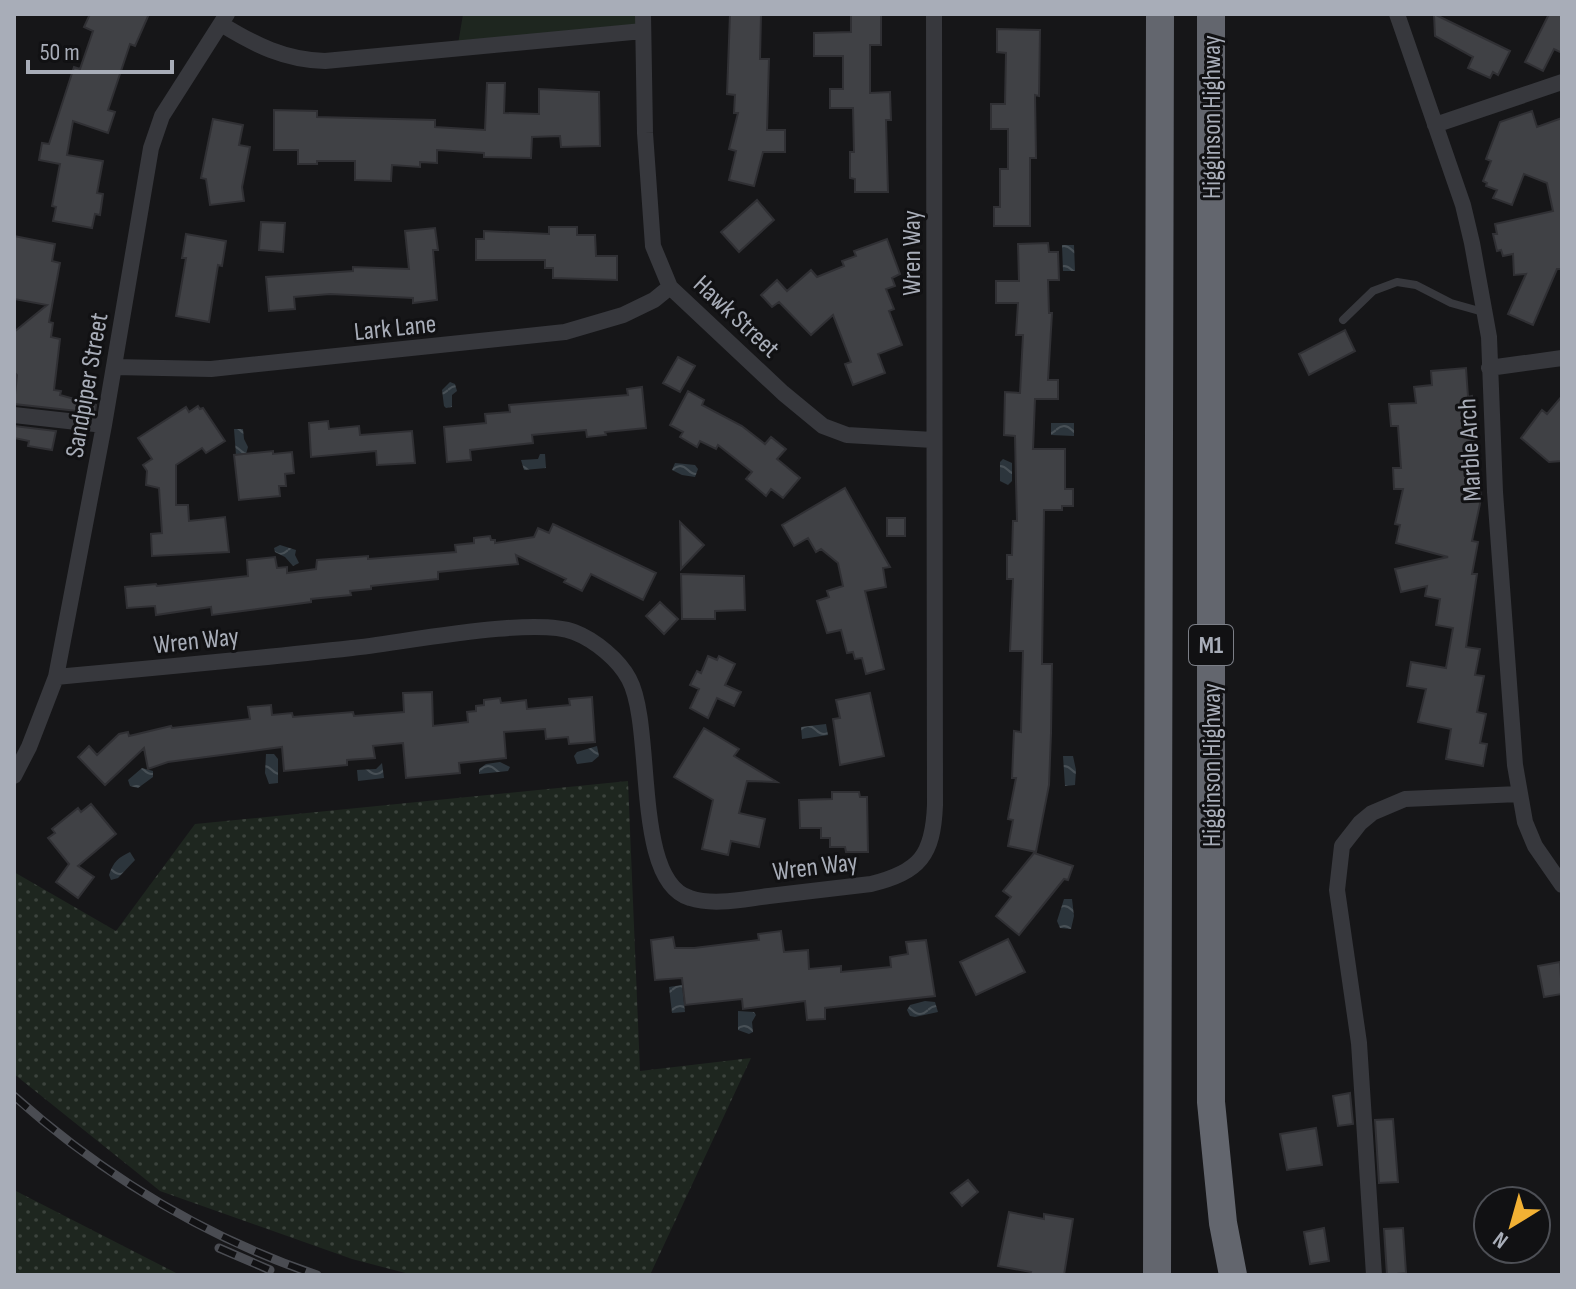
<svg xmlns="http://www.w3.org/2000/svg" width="1576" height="1289" font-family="'Sofia Sans Condensed',sans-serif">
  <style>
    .green { fill: #1e261f }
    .park { fill: url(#park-dots) }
    .water { fill: url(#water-waves) }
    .building { fill: #404145; stroke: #303034; stroke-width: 2 }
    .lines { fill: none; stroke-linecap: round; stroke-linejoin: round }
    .lane { stroke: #37383d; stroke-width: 8 }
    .street { stroke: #37383d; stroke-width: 16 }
    .highway { stroke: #63666e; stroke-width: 28 }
    .rail-casing { stroke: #4a4c52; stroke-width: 9 }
    .rail { stroke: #111113; stroke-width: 6; stroke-dasharray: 18; stroke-linecap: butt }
    .labels { text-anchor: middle; stroke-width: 6; stroke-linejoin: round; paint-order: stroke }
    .shield { fill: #111113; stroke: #7b7e86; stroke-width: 2 }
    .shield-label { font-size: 24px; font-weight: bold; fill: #a8adb8 }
    .street-label { font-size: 26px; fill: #a8adb8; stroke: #111113 }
  </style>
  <defs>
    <pattern id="park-dots" width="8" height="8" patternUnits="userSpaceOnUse" patternTransform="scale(2)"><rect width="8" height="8" fill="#1e261f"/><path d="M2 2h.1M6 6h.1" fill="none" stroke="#3c433d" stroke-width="1.8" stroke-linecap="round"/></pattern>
    <pattern id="water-waves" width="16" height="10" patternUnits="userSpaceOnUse" patternTransform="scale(2)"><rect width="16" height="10" fill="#2c353c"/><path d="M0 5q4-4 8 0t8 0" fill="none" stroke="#485056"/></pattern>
  </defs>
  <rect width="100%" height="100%" fill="#161618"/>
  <path class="green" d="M463,14H638V29L458,44Z"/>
  <path class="park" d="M628,781L640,1071L751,1058L650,1275H413L352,1259L160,1191L14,1074V872L116,931L195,824Z
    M14,1190L180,1275H14Z"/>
  <path class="water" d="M1062,245H1074L1075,271H1063Z
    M450,382L455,384L457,391L452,395V407L446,408L444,406L442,390Z
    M1051,423H1074V436L1051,435Z
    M234,429H243L244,439L248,447L246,454L236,455Z
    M540,454H545L546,468L524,470L521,460L538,459Z
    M1003,459L1012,463V481L1008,485L1000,481V462Z
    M675,463L695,465L698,469L695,477L682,475L672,470Z
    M280,545L296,550L295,555L299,563L293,566L285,557L275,552L274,548Z
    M826,724L828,735L802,739L801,727Z
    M597,746L599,756L592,762L577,764L574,756L577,752Z
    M266,754H274L278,759V783L269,784L265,773Z
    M1063,756H1073L1076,770L1075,785L1065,786Z
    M500,762L510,767L508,771L479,774V769L486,764Z
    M382,763L384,778L358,781L357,770L376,769Z
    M142,768L153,771V777L138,788L130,786L128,780Z
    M130,852L135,860L118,878L111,880L109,875C113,862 119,857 130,852Z
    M1064,899H1072L1074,916L1071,929L1060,928L1057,921Z
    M682,985L685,1012L672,1013L669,987Z
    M925,1001L935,1002L938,1012L915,1017L910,1016L907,1010L910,1005Z
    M738,1011L754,1012L756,1015L752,1022L753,1032L749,1034L738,1030Z"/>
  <path class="building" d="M90,14H149L135,46L130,44L108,110L115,112L108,133L73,121L67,155L103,161L97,193L103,194L100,215L95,214L92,228L53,221L56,207L52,206L60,164L39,160L42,143L49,144L74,67L80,69L93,31L84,27Z
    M730,14H761L760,59H769L767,130H785V152H763L754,186L729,180L736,151L729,149L738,113H734L735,95L727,94Z
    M851,14H881V45H870V93L890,92L891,120H886L888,192H855V179L850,178V152H854L853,108H830V89H843V56H814V33L851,32Z
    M1434,14L1510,51L1498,75L1493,72L1490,78L1468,68L1473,57L1435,36Z
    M1549,14H1562V53L1554,49L1543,71L1525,62Z
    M997,29L1040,30L1039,96L1035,95L1036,158H1030V226H994V207H1000V169H1008V129H991V104H1005L1006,53L997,52Z
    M487,83H505L504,113L539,114V89L599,92L600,146L561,147L560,136L532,137L531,158L484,157V153L437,150V163L420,162V167L392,165L391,181L355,180V161H317V164H298V150H274V110L317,111V117L435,120V127L485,130Z
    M1532,111L1537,127L1562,118V269H1557L1533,325L1508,314L1526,274L1514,275L1513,254L1503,256L1501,250L1497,251L1493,234H1497L1495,224L1553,211L1547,183L1524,174L1512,205L1493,198L1497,190L1486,186L1487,183L1483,181L1491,161L1486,159L1500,122Z
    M213,119L243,125L239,145L250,147L242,187L244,201L210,205L206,179L201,178Z
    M757,200L774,220L739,252L721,232Z
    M261,222L285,223L283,252L259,250Z
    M549,227H577V235H595L596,256H617V280L553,278V268H545V260H476V239H484V231L549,234Z
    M435,228L438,250H433L437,300L413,303V298L330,294L294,297L295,309L269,311L266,277L353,271V267L409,269L405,231Z
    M186,234L226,241L222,266L218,265L209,322L176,316L186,258H182Z
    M14,236L55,244L52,261L60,263L49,322L53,323L51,337L60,339L54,390L61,391L60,395L96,405L95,413L14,404L17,375L14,372V332L47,305L14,299Z
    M887,239L900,274L892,278L895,286L886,289L894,309L889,311L902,345L878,354L885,373L853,385L845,364L851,362L833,315L811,335L779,302L772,307L761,295L777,280L787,291L811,270L817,277L844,266L842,261L856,256L854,251Z
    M1048,243L1049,252H1058L1059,280H1048L1049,313H1052L1048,380H1058V399H1035L1033,449H1065V489H1073V506H1062V510H1044L1042,664H1052L1051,733L1049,785L1036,852L1008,846L1013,820L1008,819L1016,778H1012L1014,731L1021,732L1023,651H1010L1013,579H1007V555H1012L1013,521H1017L1016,482L1015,436L1004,435L1005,392L1020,393L1023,335H1016L1018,303H996V281H1019L1018,244Z
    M1345,330L1355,351L1309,375L1299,354Z
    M678,357L695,366L680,392L663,383Z
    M1466,368L1468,397L1472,396L1481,499L1472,541L1478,542L1472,574H1477L1466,647L1480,649L1475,675L1484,676L1477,712L1486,714L1480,743L1487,744L1483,766L1446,759L1451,729L1418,722L1426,689L1407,686L1411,662L1446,668L1453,628L1436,625L1440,599L1425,596L1427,586L1401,592L1395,569L1448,557L1396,543L1400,525L1395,524L1403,489H1394L1393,468H1401L1398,426H1391L1389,404L1416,403L1414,387L1432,385L1431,371Z
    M642,387L646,428L605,432L606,435L587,437L586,430L532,435L533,443L470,450L471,460L447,462L444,427L486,423L485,414L510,412L509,405L628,395L627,389Z
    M688,391L704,400L702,405L742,426L765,444L771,437L786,449L777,459L800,478L783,498L771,489L766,496L746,479L752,472L718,445L716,449L700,441L697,447L680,437L683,432L670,425Z
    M1562,396V461L1549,462L1521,438L1542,410L1547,414Z
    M198,406L200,409L203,408L225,441L206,453L202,448L176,465V505H188L189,521L225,517L229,552L152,556L151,534L162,533L159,488L146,485L147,471L143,465L152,459L138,438L186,407L189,412Z
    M328,421L329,429L359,426L360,435L412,431L415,463L377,465L376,451L311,457L309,423Z
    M14,426L56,431L52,450L28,446L29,441L14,438Z
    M273,451V454L292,452L294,473L285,474L286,486H279L280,496L239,500L234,455Z
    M845,488L890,567L883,568L886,587L865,591L884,669L866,674L862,658L855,659L853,652L847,653L841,630L827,633L817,601L829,597L827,591L843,586L838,563L821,549L816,552L808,538L794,546L782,525Z
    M887,518H905V536H887Z
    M680,522L704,545L681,569Z
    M553,524L656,573L643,600L591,574L582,591L564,582L566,579L516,555L518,564L438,572V579L371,586V589L350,591L351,595L311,599V602L235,612L212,615L211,607L156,615L155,606L127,608L125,587L156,584L157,586L248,576L247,560L275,557L277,568L287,567V573L316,569L317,560L368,556V559L456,552L455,545L474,543V538L490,536L491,540H495V543L534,537L538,528L549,533Z
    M681,574L744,576L745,610L715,611V619H682Z
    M660,602L678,619L664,634L646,616Z
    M708,656L717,660L719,656L735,664L725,685L741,692L734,706L717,698L708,718L690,708L699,689L690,685L697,671L701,673Z
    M432,692L433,726L468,722L467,712L476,711V706L484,705V700L500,698L501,703L526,700L527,709L570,705L569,699L592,697L595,742L569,744L568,737L546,739L545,729L504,732L506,758L459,763L460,773L406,778L403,743L373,746L375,758L347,760V765L284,771L282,747L168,762L148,769L144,748L105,785L78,757L89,746L97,755L119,734L128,732L129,736L171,726L172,728L250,719L248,707L271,705L272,715L292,713L293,717L353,712L354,716L404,712L403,693Z
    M870,693L884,756L840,765L833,719L840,718L836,700Z
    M704,728L739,749L734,756L777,782L747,781L739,813L765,819L759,847L731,841L728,855L702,849L713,800L674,777Z
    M832,792H859L860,797H867L868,852H846L845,847H830V838H821V828H800L799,800L832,799Z
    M91,804L116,834L78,866L94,877L78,898L56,882L69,864L48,838L55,833L52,829L78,808L81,812Z
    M1034,853L1073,866L1068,880L1064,879L1019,935L996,916L1011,897L1003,891Z
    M781,931L784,952L808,950L809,969L841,966V972L891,967L890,957L908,954L906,942L926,940L935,996L825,1008V1019L807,1020L805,1001L743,1009L742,999L685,1005L682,978L655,980L651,940L673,937L675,948H694L759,940L758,934Z
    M1008,939L1025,972L976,995L960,962Z
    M1560,962L1562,994L1544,997L1538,966Z
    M1350,1093L1353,1124L1338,1126L1333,1096Z
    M1393,1119L1398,1182L1379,1183L1375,1120Z
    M1316,1128L1322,1165L1287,1170L1280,1134Z
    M968,1180L978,1192L962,1206L951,1193Z
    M1009,1212L1044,1219V1214L1073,1219L1064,1275H1030L1031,1272L998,1266Z
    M1324,1228L1329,1261L1310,1264L1304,1232Z
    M1403,1228L1406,1273L1387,1275L1384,1229Z"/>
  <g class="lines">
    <path class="lane" d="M1343,320L1373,291L1397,282L1416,285L1451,303L1483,312"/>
    <path class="street" d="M643,14L645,133L653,246L670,287L783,393L823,426L847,435L933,440
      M1397,14L1463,205L1472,243L1489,337L1495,492L1515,765L1525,822L1535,846L1562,885
      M221,24C255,45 285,60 325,61L643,31
      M1435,125L1562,82
      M114,367L211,369L565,332L623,315L654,300L670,287
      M1489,368L1562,358
      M14,415L104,425
      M56,677C155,668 254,659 352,648C401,643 533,616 574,632C595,640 619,660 629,679C655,727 632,881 690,898C714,906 744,899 769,896C803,892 837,888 871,884C920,872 933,855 935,805L934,14
      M14,776L29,747L56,677L104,425L151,148L162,116L227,14
      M1374,1275L1359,1043L1337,890L1342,846L1360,823L1372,813L1405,799L1519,794"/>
    <path class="highway" d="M1211,14V1102L1223,1223L1233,1275
      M1157,1275L1160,14"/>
    <g class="rail-casing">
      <path id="rail" d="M14,1096C103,1175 204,1237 317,1275
        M219,1248L270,1270"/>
    </g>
    <use href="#rail" class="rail"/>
  </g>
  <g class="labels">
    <rect class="shield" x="1189" y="625" width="44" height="40" rx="6"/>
    <g class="shield-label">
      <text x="1211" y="653">M1</text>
    </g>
    <g class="street-label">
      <text transform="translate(1211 117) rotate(-90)" y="9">Higginson Highway</text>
      <text transform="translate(911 253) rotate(-90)" y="9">Wren Way</text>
      <text transform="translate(737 316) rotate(43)" y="9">Hawk Street</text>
      <text transform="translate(395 327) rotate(-6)" y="9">Lark Lane</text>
      <text transform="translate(86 385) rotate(-80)" y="9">Sandpiper Street</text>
      <text transform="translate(1469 450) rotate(-93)" y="9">Marble Arch</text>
      <text transform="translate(196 640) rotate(-6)" y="9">Wren Way</text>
      <text transform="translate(1211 765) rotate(-90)" y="9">Higginson Highway</text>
      <text transform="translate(815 866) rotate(-7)" y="9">Wren Way</text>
    </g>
  </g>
  <rect width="1576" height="1289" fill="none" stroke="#a8adb8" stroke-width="32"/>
  <g transform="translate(1512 1225) rotate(217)"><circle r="38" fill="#111113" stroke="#4d4f55" stroke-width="2"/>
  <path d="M0-6L14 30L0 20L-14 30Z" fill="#f2b134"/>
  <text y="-12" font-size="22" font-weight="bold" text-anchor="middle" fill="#a8adb8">N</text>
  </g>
  <path d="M28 60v12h144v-12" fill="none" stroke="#a8adb8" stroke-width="4"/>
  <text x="40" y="60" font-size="24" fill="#a8adb8" stroke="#111113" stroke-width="6" paint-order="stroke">50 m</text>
</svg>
